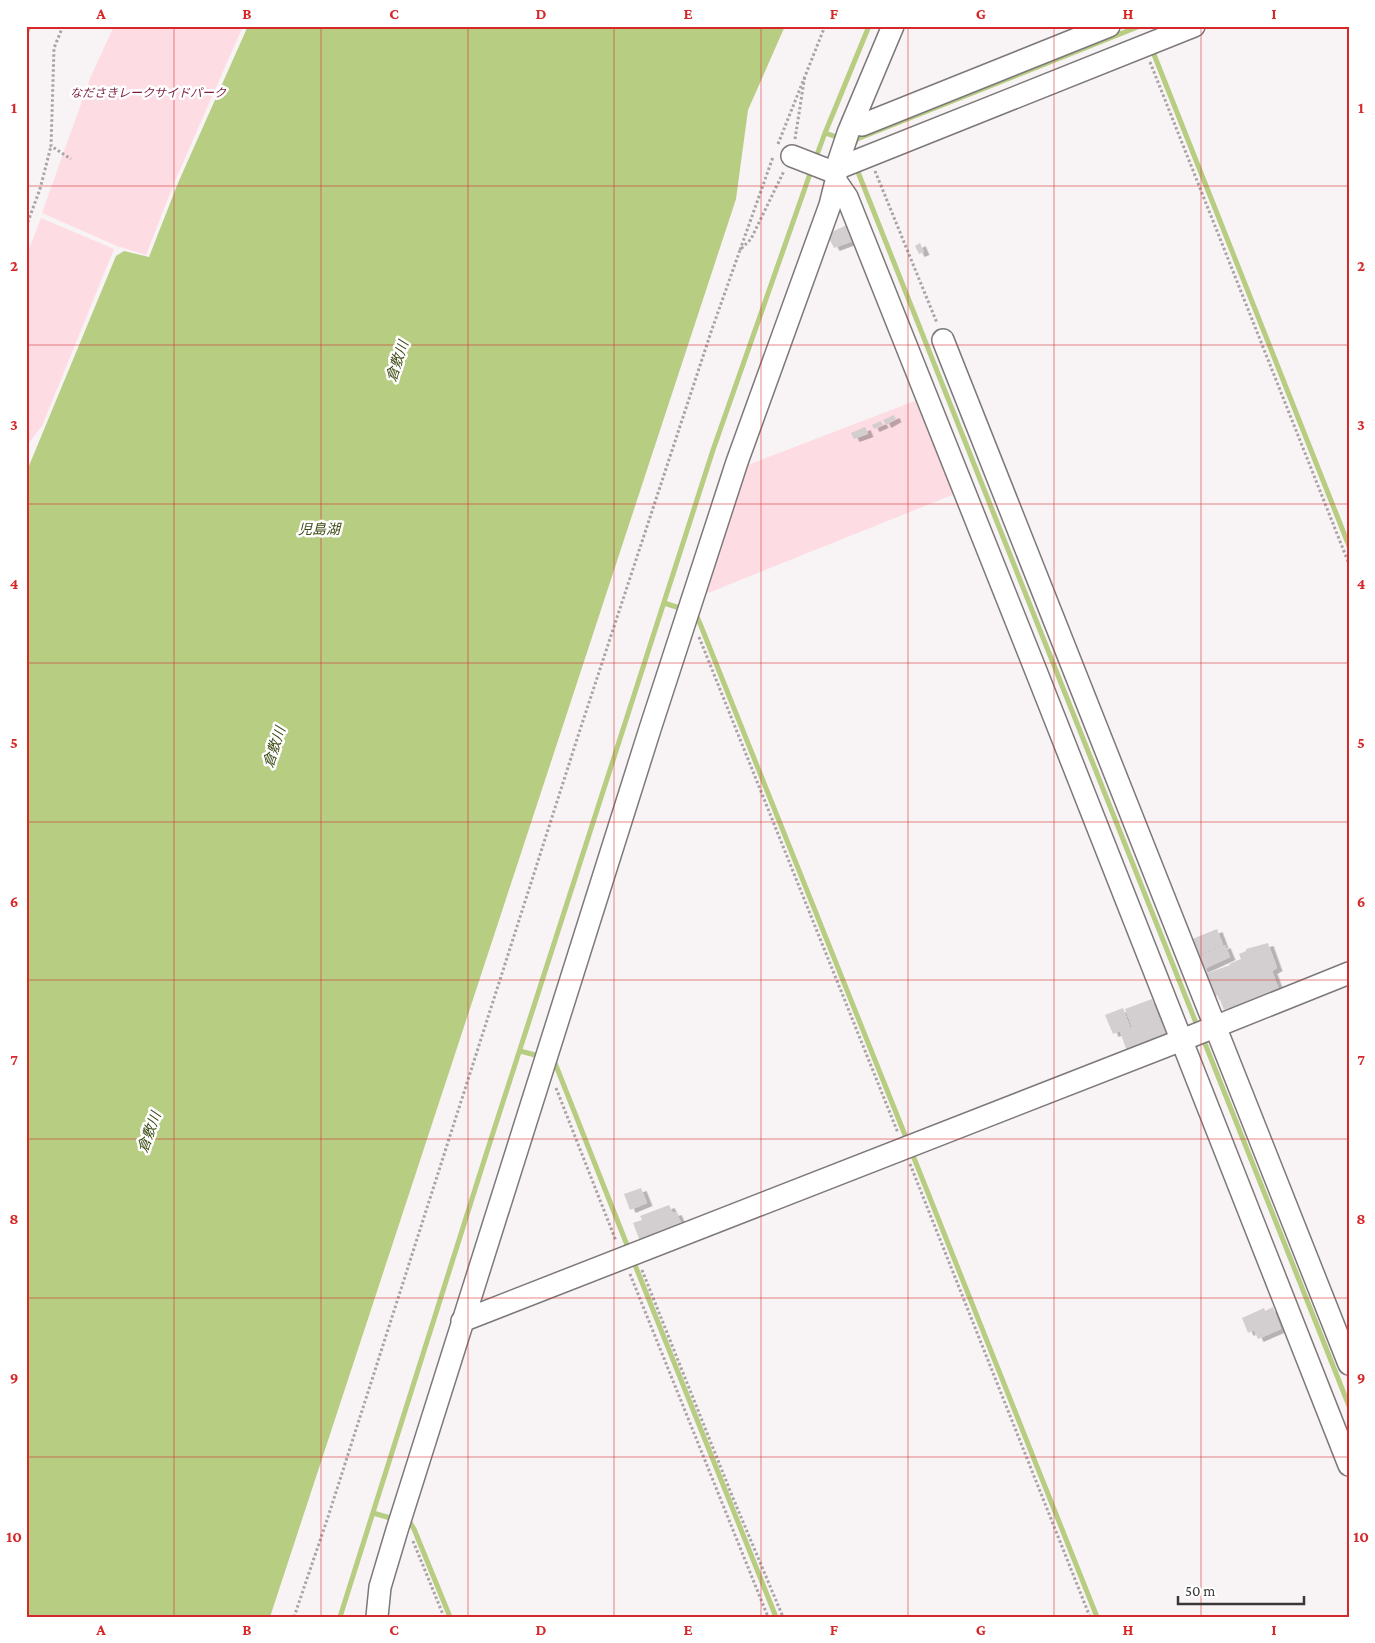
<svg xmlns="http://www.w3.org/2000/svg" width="1375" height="1643" font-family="'Crimson Pro','Noto Sans JP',serif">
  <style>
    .green { fill: #fddce3 }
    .water { fill: #b6cd82 }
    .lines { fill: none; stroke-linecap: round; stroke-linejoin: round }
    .stream { stroke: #b6cd82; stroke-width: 5 }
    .building { fill: #d3cecf; filter: url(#shadow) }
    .minor-casing { stroke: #7d7879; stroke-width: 24 }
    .path { stroke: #a8a4a5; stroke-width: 3; stroke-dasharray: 2.5 2.5; stroke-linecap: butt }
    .minor { stroke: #fff; stroke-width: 21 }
    .grid { fill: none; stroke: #d62828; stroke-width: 1; stroke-opacity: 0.55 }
    .labels { text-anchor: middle; stroke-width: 5; stroke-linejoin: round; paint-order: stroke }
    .park-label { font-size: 12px; font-style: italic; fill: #7c1c41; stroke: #fff }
    .water-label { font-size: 14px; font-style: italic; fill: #3d4b14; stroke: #fff }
    .neatline { fill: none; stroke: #d62828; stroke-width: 2 }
    .grid-label { font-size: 16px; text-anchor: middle; font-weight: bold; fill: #d62828 }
  </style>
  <defs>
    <filter id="shadow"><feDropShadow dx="5.5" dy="3" stdDeviation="0" flood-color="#0004"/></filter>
  </defs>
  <rect width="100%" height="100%" fill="#f8f3f4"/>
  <path class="green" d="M114,26H243L174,183L146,255L117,246L42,213L91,76Z
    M41,218L114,249L42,426L26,446V257Z
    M920,399L957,493L698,597L740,468Z"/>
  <path class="water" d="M248,26H785L748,110L736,199L270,1617H26V473L116,256L124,251L149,257L178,183Z"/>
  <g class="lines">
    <path class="stream" d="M26,34L29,26
      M1153,52L1349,546
      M825,133L840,138
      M855,143L857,139L1140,26
      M815,160L825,133L869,26
      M856,167L1198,1028
      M664,603L683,609
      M695,612L701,626L907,1140
      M1202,1036L1349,1406
      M520,1051L539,1056
      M552,1060L555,1063L629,1250
      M912,1153L1097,1617
      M633,1260L776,1617
      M373,1513L394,1519
      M411,1524L414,1529L450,1617
      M340,1617L483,1164L713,450L812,168"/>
  </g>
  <path class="building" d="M847,225L853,241L834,248L827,234Z
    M920,243L924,252L919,254L915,246Z
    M894,415L896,419L886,425L883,420Z
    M881,421L883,425L874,429L872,425Z
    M865,427L868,434L854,439L851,433Z
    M1217,929L1223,945L1196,956L1190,940Z
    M1268,943L1277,968L1272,971L1279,990L1256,998L1257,1001L1249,1004L1248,1001L1224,1010L1218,995L1214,997L1205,974L1230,965L1229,964L1241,959L1239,954L1246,951V949Z
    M1225,945L1230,957L1202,970L1197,957Z
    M1152,999L1160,1020L1162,1019L1168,1034L1127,1051L1120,1032L1132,1027L1125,1009Z
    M1123,1008L1130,1027L1113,1034L1105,1015Z
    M641,1188L647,1203L630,1210L624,1194Z
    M669,1205L673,1213L676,1212L682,1225L640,1241L633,1223L642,1220L640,1216Z
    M1273,1307L1281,1329L1258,1339L1254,1330L1248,1333L1242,1318L1264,1308L1265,1311Z"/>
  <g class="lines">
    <g class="minor-casing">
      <path id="minor" d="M893,26L848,133L836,169V181L847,197L1036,671L1349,1465
        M852,123L862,125L1109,26
        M792,156L828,170L836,169L1194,26
        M943,340L1349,1364
        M462,1321L1192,1036L1349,973
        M377,1617L380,1587L397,1530L650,729L737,462L830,205L836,181"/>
    </g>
    <path class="path" d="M63,26L54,48L51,146L71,159
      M1150,62L1349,564
      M795,139L805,75
      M778,144L825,26
      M875,171L937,323
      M26,227L40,189L51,146
      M740,250L773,157
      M699,637L898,1133
      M556,1088L616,1241
      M910,1164L1090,1617
      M642,1270L733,1498L783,1617
      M630,1274L768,1617
      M413,1541L444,1617
      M294,1617L328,1517L578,736L711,332L740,250L751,239L784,171"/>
    <use href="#minor" class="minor"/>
  </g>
  <path class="grid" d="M174,26V1617M321,26V1617M468,26V1617M614,26V1617M761,26V1617M908,26V1617M1054,26V1617M1201,26V1617M26,186H1349M26,345H1349M26,504H1349M26,663H1349M26,822H1349M26,980H1349M26,1139H1349M26,1298H1349M26,1457H1349"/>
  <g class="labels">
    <g class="park-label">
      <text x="148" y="97">なださきレークサイドパーク</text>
    </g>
    <g class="water-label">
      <text transform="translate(397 361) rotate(-72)" y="5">倉敷川</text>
      <text x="319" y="534">児島湖</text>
      <text transform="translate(274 747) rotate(-72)" y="5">倉敷川</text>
      <text transform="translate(149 1132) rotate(-70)" y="5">倉敷川</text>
    </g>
  </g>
  <rect width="1375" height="1643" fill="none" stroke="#ffffff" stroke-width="55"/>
  <path d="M1178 1596v8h126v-8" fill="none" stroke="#383637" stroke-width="2.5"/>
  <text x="1185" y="1596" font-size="15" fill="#383637" stroke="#ffffff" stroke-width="4" paint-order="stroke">50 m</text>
  <rect x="28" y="28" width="1320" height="1588" class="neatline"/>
  <g class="grid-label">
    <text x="101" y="19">A</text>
    <text x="247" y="19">B</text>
    <text x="394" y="19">C</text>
    <text x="541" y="19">D</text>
    <text x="688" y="19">E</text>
    <text x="834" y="19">F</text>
    <text x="981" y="19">G</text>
    <text x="1128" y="19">H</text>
    <text x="1274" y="19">I</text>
    <text x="14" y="113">1</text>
    <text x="1361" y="113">1</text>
    <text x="14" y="271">2</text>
    <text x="1361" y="271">2</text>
    <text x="14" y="430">3</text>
    <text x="1361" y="430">3</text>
    <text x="14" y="589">4</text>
    <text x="1361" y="589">4</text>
    <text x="14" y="748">5</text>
    <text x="1361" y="748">5</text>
    <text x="14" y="907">6</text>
    <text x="1361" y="907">6</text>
    <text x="14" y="1065">7</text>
    <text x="1361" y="1065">7</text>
    <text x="14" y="1224">8</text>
    <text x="1361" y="1224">8</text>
    <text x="14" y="1383">9</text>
    <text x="1361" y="1383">9</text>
    <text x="14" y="1542">10</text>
    <text x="1361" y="1542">10</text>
    <text x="101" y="1635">A</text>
    <text x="247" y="1635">B</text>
    <text x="394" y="1635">C</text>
    <text x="541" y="1635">D</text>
    <text x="688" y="1635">E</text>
    <text x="834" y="1635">F</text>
    <text x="981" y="1635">G</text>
    <text x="1128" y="1635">H</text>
    <text x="1274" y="1635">I</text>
  </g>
</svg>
